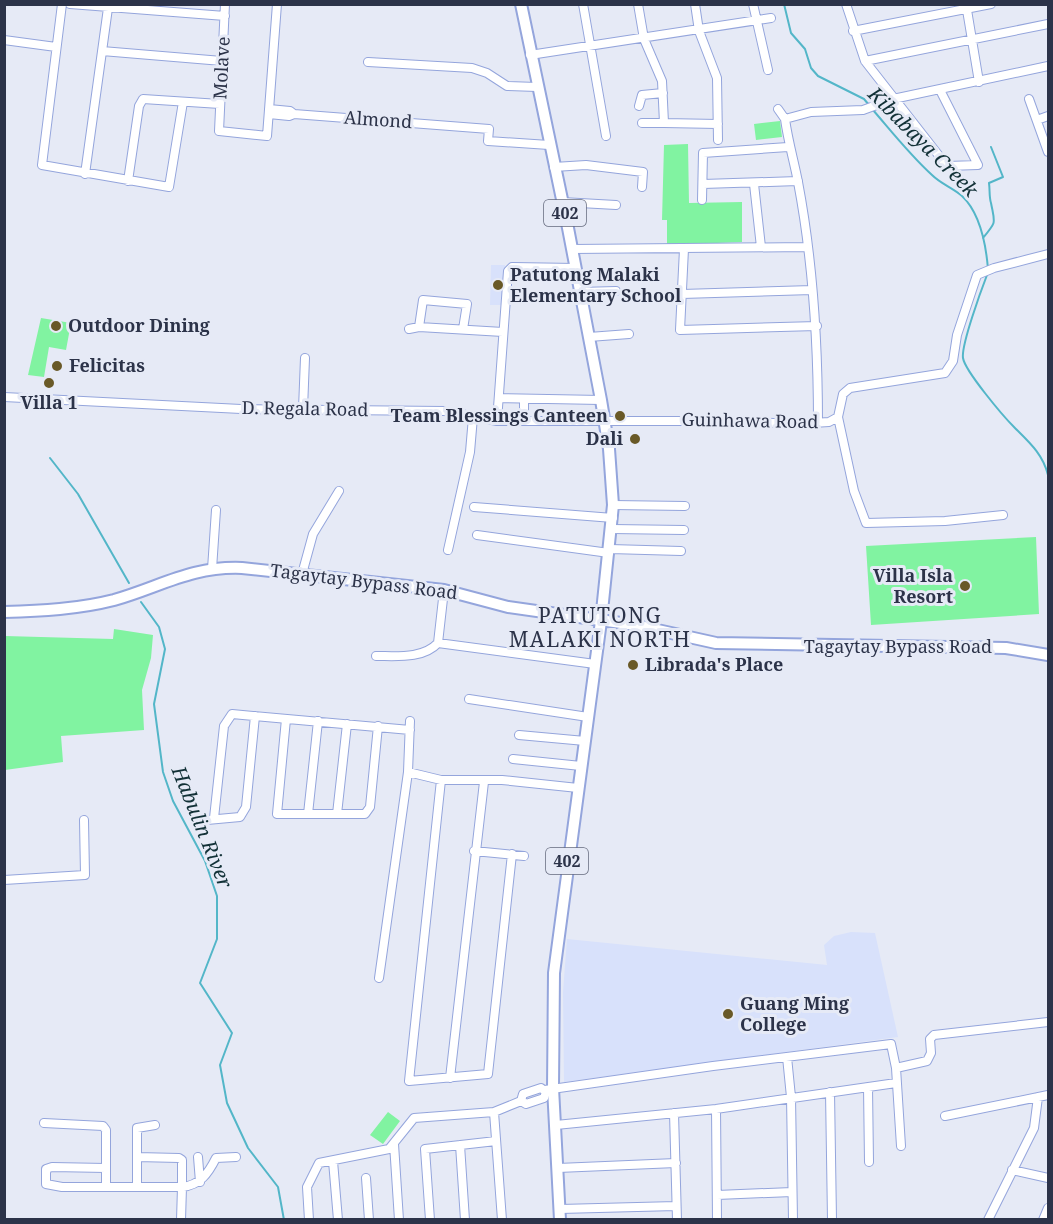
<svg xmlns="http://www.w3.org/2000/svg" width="1053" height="1224" font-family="'Noto Serif',serif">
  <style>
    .built { fill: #d8e1fb }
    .green { fill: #81f3a1 }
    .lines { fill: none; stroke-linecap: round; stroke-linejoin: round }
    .stream { stroke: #53b6c8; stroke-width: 2 }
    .minor-casing { stroke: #94a5dc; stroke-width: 10 }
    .major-casing { stroke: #94a5dc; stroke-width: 14 }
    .minor { stroke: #fff; stroke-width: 8 }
    .major { stroke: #fff; stroke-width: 10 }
    .poi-dot { fill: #695927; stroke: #e6eaf6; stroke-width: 2 }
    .labels { text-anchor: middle; stroke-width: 6; stroke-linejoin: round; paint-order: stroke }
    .shield { fill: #e6eaf6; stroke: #646a7d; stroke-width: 1.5 }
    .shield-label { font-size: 16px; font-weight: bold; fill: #2c3349 }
    .street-label { font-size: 18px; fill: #2c3349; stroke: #e6eaf6 }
    .poi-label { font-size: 18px; font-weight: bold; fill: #2c3349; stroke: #e6eaf6; text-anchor: start }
    .water-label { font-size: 20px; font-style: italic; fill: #123137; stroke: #e6eaf6 }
    .quarter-label { font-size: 21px; letter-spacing: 1.5px; fill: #2c3349; stroke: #e6eaf6 }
  </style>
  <rect width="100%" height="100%" fill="#e6eaf6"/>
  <path class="built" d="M491,265H505V305H490Z
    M851,932L875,933L898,1037L564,1082L563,992L567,939L827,965L824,945L834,936Z"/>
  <path class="green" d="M780,121L782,137L756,140L754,124Z
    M688,144L689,203L742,202V242L667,245V220H662L664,145Z
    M41,318L71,323L66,350L49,347L44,377L28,375Z
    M1036,537L1039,614L871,625L866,546Z
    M114,629L153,635L151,658L142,690L144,730L61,736L63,762L5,770V636L113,639Z
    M388,1112L400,1121L383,1144L370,1135Z"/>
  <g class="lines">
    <path class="stream" d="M784,4L791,33L805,49L811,68L818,76L864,99L869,105
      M873,110C892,132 910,155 932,175C941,184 953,188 962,196C980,213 986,245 988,269
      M983,238C997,221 995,224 991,203C989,197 990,190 989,183L1003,177L991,147
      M987,275C982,288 961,345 963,358C965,371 1003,416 1014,427C1029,442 1043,454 1048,475
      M50,458L78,494L129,583
      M1048,477V489
      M141,602L159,627L165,649L154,704L163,772L173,801L205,861L217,896V939L200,983L232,1033L220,1065L227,1103L248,1148L278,1187L284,1220"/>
    <g class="minor-casing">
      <path id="minor" d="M62,4L42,165L169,187L183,102
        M70,4L225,16
        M225,4L219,131L267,136L277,4
        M583,4L606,136
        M638,4L644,39L662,81L664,123H642
        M695,4L699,31L717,78L718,140
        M753,4L768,70
        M846,4L865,61L947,166L978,165L940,90
        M966,4L979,82
        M853,31L991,4
        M4,40L56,47
        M102,51L222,61
        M530,55L771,18
        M865,61L1048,24
        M368,62L472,68L487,73L507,86L537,87
        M1029,99L1048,152
        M639,106L642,95L663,93
        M269,109L290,111L294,114
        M778,109L785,119
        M269,114L289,116L294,114L489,129L488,141L549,145
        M1037,120L1048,116
        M664,123L718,124
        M554,167L586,165L643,172L642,187
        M85,174L108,8
        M128,181L139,106L143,99L220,104
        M703,184L798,181
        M754,184L761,247
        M702,200L703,153L788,147
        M562,202L616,205
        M572,249L807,247
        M684,249L680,330L817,326
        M580,292L616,291
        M682,294L812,290
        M419,327L423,300L467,304L463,329
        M409,329L419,327L503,332
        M589,337L629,334
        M4,397L241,409L445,411L497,421H721L797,424L829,422L838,417L843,394L850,388L945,373L953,361L957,335L977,275L994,268L1048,254
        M499,398L601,400
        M303,409L305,358
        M838,417L854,491L866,523L945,521L1003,515
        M497,421L508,271L512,267L576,268
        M524,421V399
        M818,423C818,342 813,261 798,182C794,161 788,141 785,119L811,112L863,110L893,99L1048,66
        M613,505L685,506
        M474,507L613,518
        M612,529L684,530
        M477,535L609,553
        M610,549L681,551
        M448,550L470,452L473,417
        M212,569L216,510
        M302,574L313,534L339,491
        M444,590L438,643L595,664
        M376,656C397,656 423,659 438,643
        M469,699L588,717
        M286,719L277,814H365L370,807L378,726
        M519,735L585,741
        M513,759L581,766
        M408,772L441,780H502L578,788
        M441,780L409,1081L488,1074L512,854
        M308,814L318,721
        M337,814L347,724
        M214,818L224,726L232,714L410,730
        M196,821L240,817L246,807L255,716
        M474,851L524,856
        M4,880L85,875L84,820
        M379,978L408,772L410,721
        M787,1057L791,1097L793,1220
        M896,1068L927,1061L931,1053L930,1039L934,1035L1048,1022
        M450,1078L484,782
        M868,1087L869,1162
        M541,1088L546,1092L544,1098L526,1104L521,1101L523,1094Z
        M545,1090L713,1066L891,1044L896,1068L901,1146
        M830,1092L832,1220
        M716,1109L717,1220
        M494,1112L502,1220
        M674,1113L677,1220
        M945,1116L1048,1095
        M44,1123L103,1126L106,1130V1187
        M556,1125L716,1109L896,1083
        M394,1144L399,1220
        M460,1145L465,1220
        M137,1157V1186
        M198,1157L200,1182
        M333,1161L338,1220
        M106,1168L52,1167L46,1169V1184L62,1187H182V1160L179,1158L137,1157V1128L155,1125
        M558,1168L676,1163
        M1012,1170L1048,1178
        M366,1178L369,1220
        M717,1195L792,1192
        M560,1209L676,1206
        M181,1220L182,1187C200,1185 208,1174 216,1158L236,1157
        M309,1220L307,1187L319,1163L389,1149L414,1118L494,1112L521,1101
        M430,1220L425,1149L496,1141
        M988,1220L1034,1128L1038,1097
        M1043,1220L1048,1208"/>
    </g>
    <g class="major-casing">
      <path id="major" d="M521,4L568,228L601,400L609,449L613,505L601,621L554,973L553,1088L560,1220
        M4,612C41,611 79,609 114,600C160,587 191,566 242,568L444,590L508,607L635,625L716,643L1006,648L1048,655"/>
    </g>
    <use href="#minor" class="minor"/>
    <use href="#major" class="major"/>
  </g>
  <g class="poi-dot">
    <circle cx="498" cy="285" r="6"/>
    <circle cx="56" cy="326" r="6"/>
    <circle cx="57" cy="366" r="6"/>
    <circle cx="49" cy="383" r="6"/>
    <circle cx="620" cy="416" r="6"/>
    <circle cx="635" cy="439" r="6"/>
    <circle cx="965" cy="586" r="6"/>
    <circle cx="633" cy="665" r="6"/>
    <circle cx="728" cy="1014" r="6"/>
  </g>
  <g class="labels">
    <g class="shield">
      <rect x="544" y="200" width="42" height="26" rx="4.5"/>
      <rect x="546" y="848" width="42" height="26" rx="4.5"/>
    </g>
    <g class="shield-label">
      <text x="565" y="219">402</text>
      <text x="567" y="867">402</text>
    </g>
    <g class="street-label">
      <text transform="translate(222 68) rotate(-87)" y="6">Molave</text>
      <text transform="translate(378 120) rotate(4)" y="6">Almond</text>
      <text transform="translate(305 409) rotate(1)" y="6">D. Regala Road</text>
      <text transform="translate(750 421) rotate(1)" y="6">Guinhawa Road</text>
      <text transform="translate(364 582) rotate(7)" y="6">Tagaytay Bypass Road</text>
      <text x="898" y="653">Tagaytay Bypass Road</text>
    </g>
    <g class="poi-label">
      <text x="510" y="281">Patutong Malaki<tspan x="510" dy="21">Elementary School</tspan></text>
      <text x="68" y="332">Outdoor Dining</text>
      <text x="69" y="372">Felicitas</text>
      <text x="49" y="409" text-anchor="middle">Villa 1</text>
      <text x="608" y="422" text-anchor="end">Team Blessings Canteen</text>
      <text x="623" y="445" text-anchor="end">Dali</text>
      <text x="953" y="582" text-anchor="end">Villa Isla<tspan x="953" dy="21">Resort</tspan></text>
      <text x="645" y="671">Librada's Place</text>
      <text x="740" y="1010">Guang Ming<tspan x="740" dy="21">College</tspan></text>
    </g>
    <g class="water-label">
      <text transform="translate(923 142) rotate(45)" y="7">Kibabaya Creek</text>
      <text transform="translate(202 827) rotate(68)" y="7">Habulin River</text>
    </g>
    <g class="quarter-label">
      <text x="600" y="623">PATUTONG<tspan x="600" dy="24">MALAKI NORTH</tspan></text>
    </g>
  </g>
  <rect width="1053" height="1224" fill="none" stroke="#2c3349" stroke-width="12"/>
</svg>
